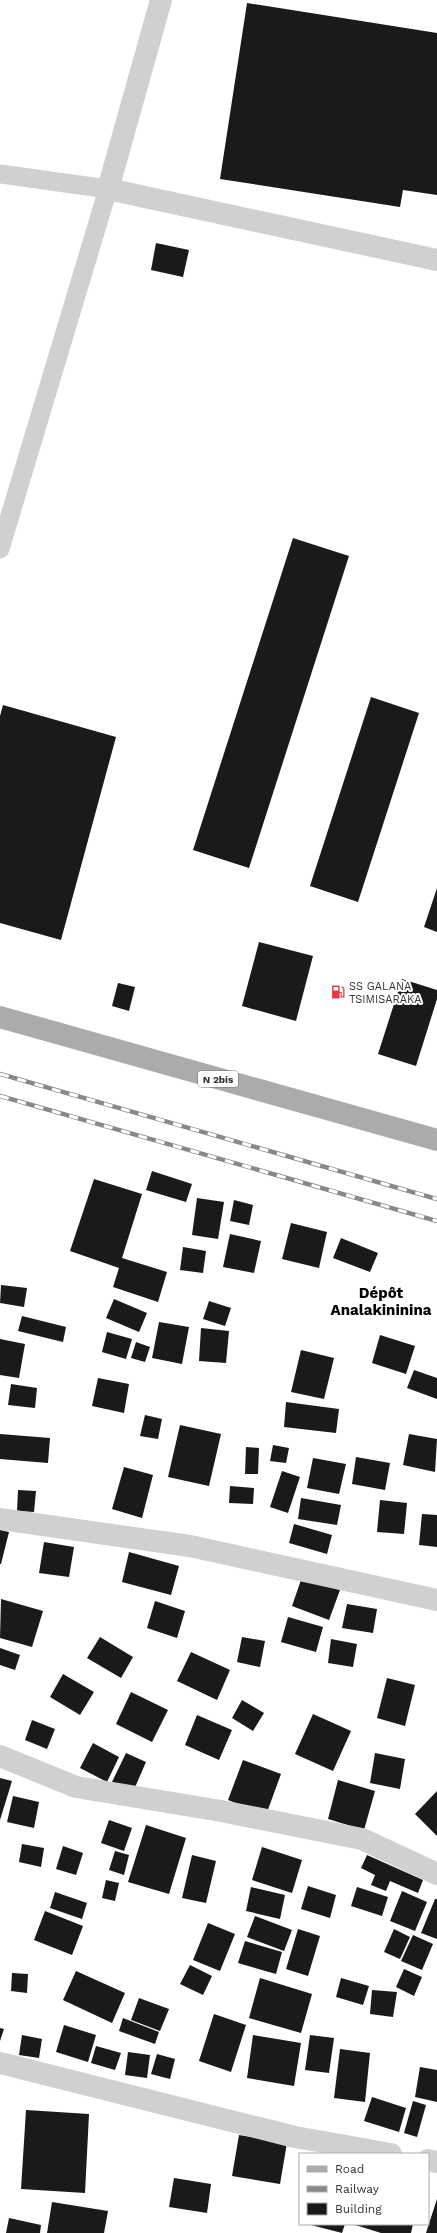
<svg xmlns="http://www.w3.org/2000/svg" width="437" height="2233" font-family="'Work Sans',sans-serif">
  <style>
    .building { fill: #1a1a1a }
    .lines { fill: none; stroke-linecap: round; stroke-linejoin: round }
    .lane { stroke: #d0d0d0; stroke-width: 19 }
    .street { stroke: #d0d0d0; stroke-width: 22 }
    .primary { stroke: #ababab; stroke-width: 22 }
    .rail-casing { stroke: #888; stroke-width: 4.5 }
    .rail { stroke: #fff; stroke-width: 3; stroke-dasharray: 9; stroke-linecap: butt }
    .labels { text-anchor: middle; stroke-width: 4; stroke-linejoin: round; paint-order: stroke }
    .shield { fill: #fff; stroke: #707070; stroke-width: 1 }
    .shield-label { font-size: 10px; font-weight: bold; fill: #333 }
    .poi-label { font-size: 11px; fill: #333; stroke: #fff; text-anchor: start }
    .district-label { font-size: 15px; font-weight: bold; fill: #000; stroke: #fff }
  </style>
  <rect width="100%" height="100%" fill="#fff"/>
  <path class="building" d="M247,3L437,33V195L403,190L400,207L220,179Z
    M156,243L189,250L183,277L151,270Z
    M293,538L349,556L249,868L193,850Z
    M371,697L419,713L358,902L310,886Z
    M3,705L116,737L61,940L0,923V716Z
    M437,888V932L424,927Z
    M259,942L313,956L296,1021L242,1006Z
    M402,979L437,990V999L416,1066L378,1054Z
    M118,983L135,987L129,1011L112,1006Z
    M152,1171L192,1184L186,1202L146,1190Z
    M94,1179L142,1194L122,1258L167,1272L158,1302L113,1287L119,1268L70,1251Z
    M197,1198L224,1202L218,1239L192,1235Z
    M234,1200L253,1205L249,1225L230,1221Z
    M291,1223L327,1232L319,1268L282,1259Z
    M230,1234L261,1241L254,1273L223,1267Z
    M341,1238L378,1253L370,1272L333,1258Z
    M183,1247L206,1251L203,1273L180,1270Z
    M1,1285L27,1288L24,1307L0,1303Z
    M114,1299L147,1313L139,1332L106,1318Z
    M209,1301L231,1308L225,1326L203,1319Z
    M22,1316L66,1327L63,1342L18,1331Z
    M159,1322L189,1327L182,1364L152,1358Z
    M201,1328L229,1331L226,1363L199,1361Z
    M107,1332L132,1339L126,1359L102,1352Z
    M380,1335L415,1346L406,1374L372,1363Z
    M0,1339L25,1344L19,1378L0,1375Z
    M136,1342L150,1347L145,1362L131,1358Z
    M301,1350L334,1358L324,1399L291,1392Z
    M414,1370L437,1378V1399L407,1388Z
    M98,1378L129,1384L124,1413L92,1406Z
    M11,1384L37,1388L35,1408L8,1405Z
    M286,1402L339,1409L336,1433L284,1427Z
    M145,1415L162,1419L158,1439L140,1436Z
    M180,1425L221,1434L209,1486L168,1477Z
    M0,1434L50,1438L48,1463L0,1459Z
    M409,1434L437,1439L435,1472L403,1465Z
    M273,1445L289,1448L286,1463L270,1461Z
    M246,1447L259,1448L258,1474H245Z
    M356,1457L390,1463L385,1490L352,1484Z
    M313,1458L346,1464L339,1494L307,1488Z
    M124,1467L153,1475L142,1518L112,1509Z
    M282,1471L300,1477L288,1513L270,1507Z
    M230,1486L254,1488L253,1504L229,1503Z
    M18,1490L36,1491L34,1512L17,1511Z
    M301,1498L341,1505L337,1525L298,1519Z
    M380,1500L407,1503L404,1534L377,1532Z
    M422,1514L437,1515V1547L419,1545Z
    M294,1524L332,1535L327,1554L289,1543Z
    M0,1530L9,1532L1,1564H0Z
    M44,1542L74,1547L69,1577L39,1573Z
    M129,1552L179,1566L171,1595L122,1582Z
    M302,1577L340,1590L329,1620L292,1606Z
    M1,1599L43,1611L32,1647L0,1638Z
    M155,1601L185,1611L177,1638L147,1628Z
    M347,1604L377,1609L373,1633L342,1628Z
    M288,1617L323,1627L316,1652L281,1642Z
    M100,1637L133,1657L121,1678L87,1658Z
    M242,1637L265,1641L260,1667L237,1662Z
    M331,1639L357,1644L353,1667L328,1663Z
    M0,1648L20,1655L15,1670L0,1665Z
    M191,1652L230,1670L217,1700L177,1681Z
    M63,1674L94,1692L80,1715L50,1697Z
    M387,1678L415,1685L405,1726L377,1718Z
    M131,1692L168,1710L152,1742L116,1724Z
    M242,1700L264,1713L253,1731L232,1718Z
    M313,1714L351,1731L333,1771L295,1754Z
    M197,1715L232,1730L219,1760L185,1745Z
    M32,1720L55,1729L47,1749L25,1740Z
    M93,1743L119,1757L107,1782L80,1768Z
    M126,1753L146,1762L133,1792L112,1782Z
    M375,1753L405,1759L400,1789L370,1783Z
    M243,1760L281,1774L266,1815L228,1800Z
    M0,1778L12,1781L0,1820Z
    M338,1780L375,1791L364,1830L328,1819Z
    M437,1791V1836L415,1814Z
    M13,1796L39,1802L34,1828L7,1822Z
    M109,1820L132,1828L124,1851L101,1843Z
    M146,1825L186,1838L169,1894L128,1882Z
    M22,1844L44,1848L41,1867L19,1862Z
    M63,1846L83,1853L76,1875L56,1869Z
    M262,1847L302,1860L292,1893L252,1880Z
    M115,1851L129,1855L124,1875L109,1870Z
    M192,1855L216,1861L206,1903L182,1898Z
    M367,1855L423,1880L418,1893L390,1881L386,1891L371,1885L375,1875L361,1868Z
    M106,1880L119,1883L115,1901L102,1898Z
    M308,1886L336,1895L330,1918L301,1909Z
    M251,1887L285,1895L280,1919L246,1911Z
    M357,1887L388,1897L382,1916L351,1906Z
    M402,1891L427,1902L415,1931L390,1921Z
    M55,1892L87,1903L82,1919L50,1908Z
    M435,1899H437V1939L421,1933Z
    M45,1911L83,1926L72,1955L34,1940Z
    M255,1916L292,1930L284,1951L247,1937Z
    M208,1923L235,1934L220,1971L193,1960Z
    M298,1929L320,1936L308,1976L286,1969Z
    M394,1929L410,1937L400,1959L384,1952Z
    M413,1935L433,1944L422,1970L401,1961Z
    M245,1941L282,1952L276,1974L238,1963Z
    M190,1965L212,1976L203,1995L180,1984Z
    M404,1969L422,1977L414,1996L396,1987Z
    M76,1971L125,1993L112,2023L63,2000Z
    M12,1973L28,1974L27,1993L11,1991Z
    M260,1978L312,1994L301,2033L249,2018Z
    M341,1978L369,1986L363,2005L336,1997Z
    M372,1990L397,1992L393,2017L370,2014Z
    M139,1998L169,2009L160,2031L131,2020Z
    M214,2014L246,2025L231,2072L199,2061Z
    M123,2018L159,2032L155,2044L119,2031Z
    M64,2025L96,2035L88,2062L56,2052Z
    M0,2028L4,2029L0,2041Z
    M22,2035L42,2039L39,2058L19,2055Z
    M253,2035L301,2043L294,2086L247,2078Z
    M310,2035L334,2038L329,2073L305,2070Z
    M96,2046L121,2053L115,2070L91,2063Z
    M340,2049L370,2053L365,2102L334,2098Z
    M128,2052L150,2055L147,2078L125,2075Z
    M157,2054L175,2059L170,2079L151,2074Z
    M420,2067L437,2070V2102L415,2097Z
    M372,2097L406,2108L399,2132L364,2121Z
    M413,2101L426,2105L417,2137L404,2133Z
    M26,2110L89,2114L85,2193L21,2189Z
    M239,2135L287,2143L280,2184L232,2176Z
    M174,2178L211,2184L207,2213L169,2207Z
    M437,2199V2233H426Z
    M52,2202L108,2211L104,2233H47Z
    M9,2218L41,2225L40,2233H6Z
    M307,2224H345L342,2233Z
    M352,2224H413L411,2233H381Z"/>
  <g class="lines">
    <path class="lane" d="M0,174L108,189L0,549"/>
    <path class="street" d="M161,0L108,189L437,260
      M0,1519L190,1546L437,1600
      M0,1756L76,1787L221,1811L362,1839L437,1874
      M0,2063L295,2137L391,2154
      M428,2160L437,2162"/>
    <path class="primary" d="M0,1017L437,1140"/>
    <g class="rail-casing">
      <path id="rail" d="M0,1074L437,1199
        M0,1096L437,1221"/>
    </g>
    <use href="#rail" class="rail"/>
  </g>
  <defs>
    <g id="fuel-bare" transform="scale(1.08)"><path d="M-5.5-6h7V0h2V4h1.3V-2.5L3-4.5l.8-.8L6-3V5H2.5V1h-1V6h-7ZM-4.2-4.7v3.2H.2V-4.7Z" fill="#e63946" stroke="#fff" stroke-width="2.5" paint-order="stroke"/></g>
  </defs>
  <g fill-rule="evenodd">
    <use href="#fuel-bare" x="338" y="992"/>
  </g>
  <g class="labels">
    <rect class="shield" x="198" y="1071" width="40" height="16" rx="3"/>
    <g class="shield-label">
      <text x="218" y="1083">N 2bis</text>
    </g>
    <g class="poi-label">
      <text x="349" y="990">SS GALANA<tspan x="349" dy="13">TSIMISARAKA</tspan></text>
    </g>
    <g class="district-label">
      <text x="381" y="1298">Dépôt<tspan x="381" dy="17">Analakininina</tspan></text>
    </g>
  </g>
  <rect x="299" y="2153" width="130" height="72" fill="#ffffff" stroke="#adadad"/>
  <rect x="307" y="2166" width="20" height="6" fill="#ababab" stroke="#adadad"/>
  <text x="335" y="2173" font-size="12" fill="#333333">Road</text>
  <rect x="307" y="2186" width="20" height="6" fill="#888888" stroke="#adadad"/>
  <text x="335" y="2193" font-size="12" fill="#333333">Railway</text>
  <rect x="307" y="2203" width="20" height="12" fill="#1a1a1a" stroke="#adadad"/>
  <text x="335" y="2213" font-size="12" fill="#333333">Building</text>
</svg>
